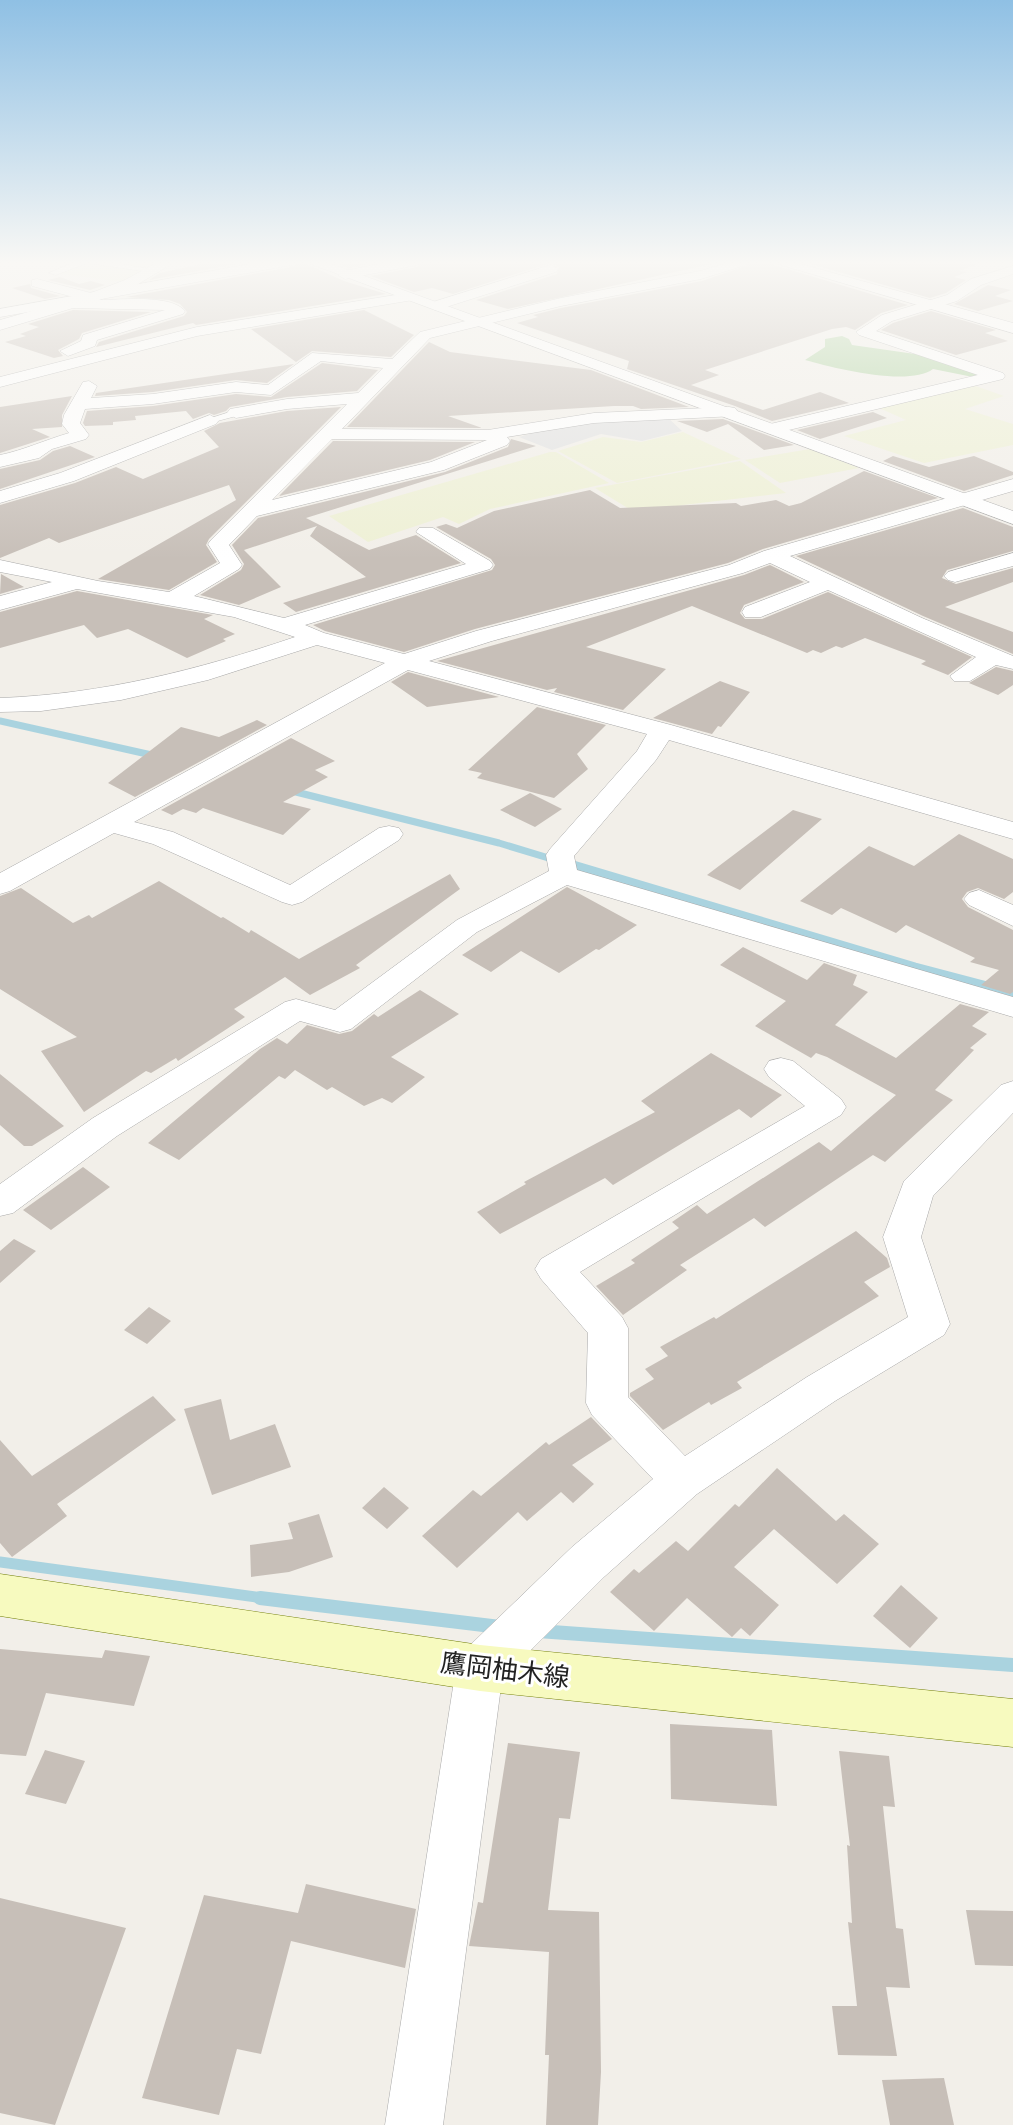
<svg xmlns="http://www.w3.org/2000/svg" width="1013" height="2125" font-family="'Archivo Narrow','Noto Sans JP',sans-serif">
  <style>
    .farmland { fill: #eef0d5 }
    .forest { fill: #add19e }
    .parking { fill: #e2e2e2 }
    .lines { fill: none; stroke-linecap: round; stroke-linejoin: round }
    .stream-far3 { stroke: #aad3df; stroke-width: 7 }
    .stream-far2 { stroke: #aad3df; stroke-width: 9 }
    .stream-far1 { stroke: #aad3df; stroke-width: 11 }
    .stream { stroke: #aad3df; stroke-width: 14 }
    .building { fill: #c7bfb8 }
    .service-casing { stroke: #a9a9a9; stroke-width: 1 }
    .minor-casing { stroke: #a9a9a9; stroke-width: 1 }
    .tertiary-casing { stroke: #a9a9a9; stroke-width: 1 }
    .secondary-casing { stroke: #707d05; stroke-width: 1 }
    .service { fill: #fff; fill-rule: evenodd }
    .minor { fill: #fff; fill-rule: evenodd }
    .tertiary { fill: #fff; fill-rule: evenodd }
    .secondary { fill: #f7fabf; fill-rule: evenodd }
    .labels { text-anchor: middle; stroke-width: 6; stroke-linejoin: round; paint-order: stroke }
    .near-street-label { font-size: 26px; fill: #222; stroke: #fff }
  </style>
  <rect width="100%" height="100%" fill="#f2efe9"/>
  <path class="farmland" d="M89,261H167L122,282L56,273Z
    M970,384L1004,396L965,409L1013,424V445L924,463L844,436L906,420L877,407Z
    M683,432L741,459L617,483L558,451L603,437L641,442Z
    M810,449L859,468L780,483L745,460Z
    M550,452H556L609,483L490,509L459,524L443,517L368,542L329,516Z
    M740,461L786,493L683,505L644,518L595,488Z"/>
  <path class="forest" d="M842,336L849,339L852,345L915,354L981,372L973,377L933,369C909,387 833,368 805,360L825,347V339Z"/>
  <path class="parking" d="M667,417L682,431L642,441L601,434L552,450L519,437L567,423Z"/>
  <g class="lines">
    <path class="stream-far3" d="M0,721L156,756
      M288,790L499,843L575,866"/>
    <path class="stream-far2" d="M570,864L915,967L1013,993"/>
    <path class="stream-far1" d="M0,1562L271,1599"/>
    <path class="stream" d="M260,1598L500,1627
      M538,1631L1013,1665"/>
  </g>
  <path class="building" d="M214,261H252L149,280L160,273Z
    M300,261L344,281L386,294L196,325L193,323L96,347L99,342L184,316L187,312L180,304L169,300L126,297L292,267Z
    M331,261H381L349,268Z
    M425,261H725L508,309L476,300L557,274L559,267L550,263L453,294L432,288L414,292L371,276L417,267Z
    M760,261L908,305L881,313L855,330L846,327L832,329L705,370L719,375L691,385L763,410L820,392L849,403L772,421L735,406L627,369L629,361L517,323L538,317L533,315L561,308L702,281Z
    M800,261H975L976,265L959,271L967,272L954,277L966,280L946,293L930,298Z
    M60,277L79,284L91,281L105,285L90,290L48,280Z
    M30,284L31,288L60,296L45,299L12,288Z
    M988,285L1011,290L995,296L1013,301L978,311L954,304Z
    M73,310L151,312L82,333L79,339L58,350L63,356L54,358L5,342L26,336L20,334L39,327L28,324Z
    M364,310L414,335L391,357L312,351L296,362L251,329Z
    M931,311L996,330L985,333L1008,341L956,355L881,330L893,323Z
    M429,342L450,352L591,370L689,407L641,409L633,406H614L448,416L482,428L347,427Z
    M322,363L378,370L357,391L287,397L230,407L226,411L214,415L209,413L193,419L186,411L135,416L136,420L113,422V425L85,426L83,423L87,411L153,406L236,394L271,397Z
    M294,364L267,383L236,380L153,392L95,396L96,393Z
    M72,396L62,415V427L32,429L50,437L0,453V407Z
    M341,407L209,539L206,545L217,562L169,590L98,579L236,500L229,485L59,543L49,538L0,558V505L75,483L116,467L143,479L219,447L204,431L220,423L287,411Z
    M873,412L887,418L820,439L797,430Z
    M723,419L794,445L764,450L728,424L707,432L677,421Z
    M511,439L536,446L306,518L369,550L416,535L461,563L296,612L283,603L366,577L310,536L317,526L244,550L281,587L239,605L200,595L241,570L244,564L232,545L258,518L445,472L508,447Z
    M333,441L475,442L430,460L279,496Z
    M70,446L95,457L0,489V469L40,460L53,451Z
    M893,456L929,467L974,456L1013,472V475L964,491L883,461Z
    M864,471L938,498L763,549L728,563L475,629L404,652L325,631L313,625L492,570L495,565L491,559L436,527L446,524L457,528L494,511L590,490L620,508L736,503L741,506L776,500L789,506L801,503Z
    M963,508L1013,527V551L947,570L942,578L956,584L1013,568V582L945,607L1013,632V654L923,616L796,556Z
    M770,565L804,582L744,605L740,613L745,619H762L828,592L972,657L948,675L921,664L926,661L865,638L842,648L836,646L821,653L813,650L807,653L692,606L586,647L666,669L623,710L554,692L557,688L547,690L437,661L744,575Z
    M1,574L24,587L0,594Z
    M77,591L213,615L204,619L235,634L223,639L226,641L187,658L128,629L97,638L84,625L0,648V612Z
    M996,667L1013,671V685L998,695L969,683Z
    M408,672L499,697L427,707L391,682Z
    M720,681L750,692L721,727L718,726L712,734L653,718Z
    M537,707L606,725L577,754L588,769L554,798L477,778L482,773L468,770Z
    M257,720L267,725L135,797L108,783L181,727L219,737Z
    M291,738L335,761L315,770L328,777L283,802L311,809L283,835L203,808L196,813L183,809L172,815L161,810Z
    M530,793L562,809L535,827L500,810Z
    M793,810L822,819L740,890L707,875Z
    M959,834L1013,859V892L1004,899L978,888L967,892L962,899L968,907L1013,930V992L1010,994L981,985L999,970L970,962L975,958L906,925L896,933L841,908L832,915L800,901L869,846L914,866Z
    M450,874L460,889L356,965L360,968L310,995L285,977L234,1009L245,1017L178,1061L176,1058L151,1073L146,1071L84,1112L41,1051L77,1037L0,989V896L21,888L73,923L89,915L92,918L159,881L221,918L223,917L249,933L251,930L299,959Z
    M567,887L637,925L599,950L596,949L559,973L521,951L491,972L462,955Z
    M743,947L807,980L824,963L857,975L853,985L868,992L835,1025L896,1058L960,1004L989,1012L972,1026L987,1034L970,1048L974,1050L935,1090L953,1100L885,1162L873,1155L765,1227L754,1218L680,1265L687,1270L623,1315L596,1286L635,1263L631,1260L679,1228L672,1222L697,1205L707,1214L819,1142L831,1151L896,1095L827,1057L816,1053L811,1058L755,1026L786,1001L720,965Z
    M420,990L459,1014L391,1057L425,1077L392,1103L382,1098L364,1106L332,1087L327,1090L295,1070L285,1079L279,1076L179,1160L148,1143L260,1049L277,1038L287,1044L307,1025L339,1034L352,1031L374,1014L378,1017Z
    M711,1053L782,1095L751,1118L739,1109L613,1185L605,1178L500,1234L477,1212L526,1184L524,1182L655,1112L641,1101Z
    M0,1074L64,1126L32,1146H24L0,1125Z
    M83,1167L110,1187L51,1230L23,1210Z
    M856,1231L887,1258L890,1267L864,1282L879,1296L737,1382L742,1388L711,1405L709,1402L663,1430L630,1396V1393L654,1379L645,1369L668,1356L660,1347L714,1317L716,1319Z
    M14,1239L36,1251L0,1283V1251Z
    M149,1307L171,1321L147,1344L124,1330Z
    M153,1396L176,1420L57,1504L67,1516L12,1557L0,1543V1440L32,1476Z
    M221,1399L230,1440L275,1424L291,1467L212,1495L184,1409Z
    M591,1417L612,1439L572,1465L594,1484L573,1503L561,1492L527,1521L518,1512L457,1568L422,1536L473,1490L481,1496L546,1442L549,1445Z
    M777,1468L836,1521L844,1514L879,1544L837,1584L774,1529L734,1567L779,1605L750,1636L741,1628L732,1637L687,1598L654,1631L610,1592L634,1569L639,1573L676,1541L688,1551L735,1504L739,1507Z
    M384,1487L409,1508L387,1529L362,1508Z
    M319,1514L333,1557L289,1572L251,1577L250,1545L293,1539L288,1523Z
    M901,1585L938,1618L910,1648L873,1616Z
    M0,1649L102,1658L105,1650L150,1656L134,1706L46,1693L26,1756L0,1754Z
    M670,1724L772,1730L777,1806L671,1799Z
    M508,1743L580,1752L570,1819L559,1818L548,1910L599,1912L601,2072L598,2125H546L549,2055H545L549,1952L469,1946L478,1902L483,1903Z
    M45,1750L85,1761L66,1804L25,1794Z
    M839,1751L889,1756L895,1807L883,1806L896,1928L903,1929L910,1988L886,1987L897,2056L838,2055L832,2006H857L848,1922L852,1923L847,1845L850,1846Z
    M306,1884L416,1909L405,1968L291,1941L261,2054L237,2049L219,2115L142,2098L204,1895L298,1913Z
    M0,1898L126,1928L55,2125L0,2113Z
    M966,1910L1013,1911V1966L975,1965Z
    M944,2078L954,2125H890L882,2080Z"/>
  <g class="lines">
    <g class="service-casing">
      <path id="service" d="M77,261H105L160,271L156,273L87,263L56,275L49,273Z
        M236,410L240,411V415L210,423L205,420Z"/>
    </g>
    <g class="minor-casing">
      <path id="minor" d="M160,261H176L135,286L99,300C121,300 171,294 185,311L183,314L97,340L95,346L68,356L60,351L81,341L83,335L165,310L73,308L0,330V320L77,298L32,286V280L37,279L91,293L125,280Z
        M394,261H423L417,265L345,279L338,275L345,271Z
        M735,261H758L701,279L561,306L430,338L342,429L488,430L594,413L729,407L735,408L738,412L735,416L594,423L507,437L510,441L507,445L444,470L257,516L229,545L242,565L239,569L194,596L284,618L466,564L416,532L419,528H433L490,561L493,565L490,569L305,625L324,633L404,654L476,631L729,565L764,551L1013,479V491L790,556L922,618L1013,656V669L996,665L970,681H954L950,676L976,657L828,590L761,617H745L742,612L745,607L810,582L770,563L743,573L492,641L429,661L671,725L1013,822V839L669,740L656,760L574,856L577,870L1013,997V1017L567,885L477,932L351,1029L340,1032L300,1021L117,1136L13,1213L0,1216V1184L93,1118L285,1002L296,999L335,1010L457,920L549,871L546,855L550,849L637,751L647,734L408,670L134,822L173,832L290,885L379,828L389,826L399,828L403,834L399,840L302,902L292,905L282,902L153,844L114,833L10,891L0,894V873L385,663L317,645L208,680L121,700L41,711L0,712V698C103,694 198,670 295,637L234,617L77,589L0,610V596L52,582L0,572V560L98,581L169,592L220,563L208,544L211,540L347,404L287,409L236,418L227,413L230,409L287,399L358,393L383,368L321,361L271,395L236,392L153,404L85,409L80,423L89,435L86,439L52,449L39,458L0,467V455C24,450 45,440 69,433L62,424L64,415L83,382L89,381L97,386L91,398L153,394L236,382L268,385L312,353L392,359L420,332L561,298L700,271ZM332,439L487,440L431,462L272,500Z
        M551,265L558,269L556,272L440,309L435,310L428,306L430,303Z
        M1013,266V274L981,285L957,301L892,321L876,331L1003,373L1005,376L1003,379L772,434L763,429L766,425L978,375L859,335L856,332L882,315L947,295L971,279Z
        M408,293L413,294L415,297L413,300L197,336L0,387V377L197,327Z
        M210,415L219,420L216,424L74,481L0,503V491L60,473Z
        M1013,553V566L955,582L948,580L944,576L948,572Z
        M979,890L1013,905V926L969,905L964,899L969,893Z
        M781,1058L793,1061L841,1099L846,1107L841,1115L580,1272L622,1317L628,1328V1397L685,1456L807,1377L908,1317L883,1237L904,1181L1001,1085L1013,1081V1113L933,1196L921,1237L950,1324L944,1335L835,1401L697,1494L604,1577L502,1679L443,2125H385L456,1668L463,1652L572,1547L653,1479L592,1415L586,1403L588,1333L541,1279L535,1269L541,1259L805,1106L769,1077L764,1069L769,1061Z"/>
    </g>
    <g class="tertiary-casing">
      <path id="tertiary" d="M267,261H298L292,265L0,317V309Z
        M303,261H323L1013,511V524Z
        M768,261H790L1013,323V333Z"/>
    </g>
    <g class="secondary-casing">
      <path id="secondary" d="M0,1574L480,1645L1013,1699V1747L480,1691L0,1616Z"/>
    </g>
    <use href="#service" class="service"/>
    <use href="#minor" class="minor"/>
    <use href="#tertiary" class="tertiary"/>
    <use href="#secondary" class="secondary"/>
  </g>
  <linearGradient id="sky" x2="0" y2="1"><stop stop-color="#8fc0e4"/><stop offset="0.47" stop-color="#f9f8f5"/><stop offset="1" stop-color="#f9f8f5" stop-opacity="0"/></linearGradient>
  <rect width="1013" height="559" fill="url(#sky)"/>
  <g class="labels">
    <g class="near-street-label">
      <text transform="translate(505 1670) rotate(7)" y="9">鷹岡柚木線</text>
    </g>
  </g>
</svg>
